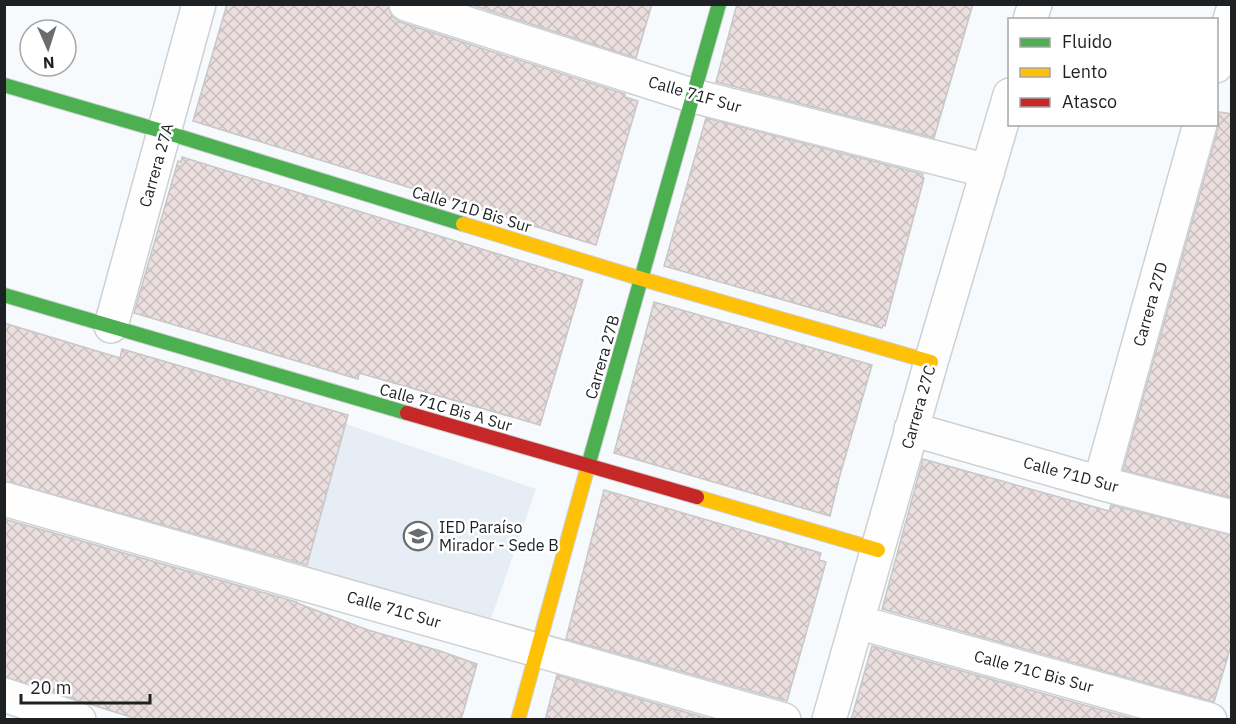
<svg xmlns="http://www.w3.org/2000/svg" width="1236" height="724" font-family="'IBM Plex Sans',sans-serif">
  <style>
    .built { fill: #e6edf4 }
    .building { fill: url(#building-cross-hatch); stroke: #c8c7c8; stroke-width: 1.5 }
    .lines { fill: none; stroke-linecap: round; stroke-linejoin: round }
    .street-casing { stroke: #ced1d3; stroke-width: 36 }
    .fast-casing { stroke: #ced1d3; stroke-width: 16 }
    .slow-casing { stroke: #ced1d3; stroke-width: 16 }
    .jam-casing { stroke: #ced1d3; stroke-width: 16 }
    .street { stroke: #fefeff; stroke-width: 33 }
    .fast { stroke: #4caf50; stroke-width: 14 }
    .slow { stroke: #ffc107; stroke-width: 14 }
    .jam { stroke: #c62828; stroke-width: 14 }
    .labels { text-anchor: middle; stroke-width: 5; stroke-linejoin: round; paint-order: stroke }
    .street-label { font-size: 16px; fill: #1e2124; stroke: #fff }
    .poi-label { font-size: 16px; fill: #1e2124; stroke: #fff; text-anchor: start }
  </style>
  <defs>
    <pattern id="building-cross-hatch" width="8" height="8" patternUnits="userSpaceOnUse" patternTransform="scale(1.5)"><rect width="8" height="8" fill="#ebdede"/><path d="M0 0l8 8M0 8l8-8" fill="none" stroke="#c9bebe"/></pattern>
  </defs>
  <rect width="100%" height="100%" fill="#f7fafc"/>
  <path class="built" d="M346,424L536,489L490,622L305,573Z"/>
  <path class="building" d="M227,4H388L392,16L400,22L625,94V97L638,101L596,245L193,121Z
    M469,4H652L636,58Z
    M737,4H973L934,138L716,82Z
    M1219,112L1232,114V498L1123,470L1218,129Z
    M706,118L923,174L922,177L924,178L885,326L883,325L882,328L664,266Z
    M182,157L583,280L540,425L359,373L358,379L134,313L178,161L181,162Z
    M654,302L872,365L840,475L830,516L614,453Z
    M4,323L120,358L122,349L348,415L307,565L4,481Z
    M923,459L1109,511L1111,505L1232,535V643L1214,702L882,609Z
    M604,490L821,553L819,560L826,562L787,701L566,639Z
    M4,519L297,602V603L368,630L440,651L477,664L461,720H140L4,677Z
    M872,646L1138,720H851Z
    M557,675L713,720H545Z"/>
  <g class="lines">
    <g class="street-casing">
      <path id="street" d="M406,4L694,96L988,171
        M1030,20L1035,4
        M1216,66L1232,13
        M111,326L199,4
        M911,429L1100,483L1232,517
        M1100,483L1200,124
        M4,499L784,720
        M857,622L1210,720
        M4,695L79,720
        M829,720L931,362L1010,95"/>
    </g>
    <g class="fast-casing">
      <path id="fast" d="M4,85L165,132L463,224
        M4,295L407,413
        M588,466L719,4"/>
    </g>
    <g class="slow-casing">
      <path id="slow" d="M463,224L642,279L931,362
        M697,497L878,550
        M518,720L588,466"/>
    </g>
    <g class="jam-casing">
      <path id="jam" d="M407,413L697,497"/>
    </g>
    <use href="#street" class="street"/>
    <use href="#fast" class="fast"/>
    <use href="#slow" class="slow"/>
    <use href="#jam" class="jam"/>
  </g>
  <defs>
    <g id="school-ring" transform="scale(1.5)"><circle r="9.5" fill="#fff" stroke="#6a6d70" stroke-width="1.5"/><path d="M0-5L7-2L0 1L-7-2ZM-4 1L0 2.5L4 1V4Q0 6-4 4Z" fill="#6a6d70"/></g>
  </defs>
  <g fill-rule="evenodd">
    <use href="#school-ring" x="418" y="536"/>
  </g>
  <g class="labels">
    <g class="street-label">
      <text transform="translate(695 94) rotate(16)" y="6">Calle 71F Sur</text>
      <text transform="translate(156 165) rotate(-74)" y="6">Carrera 27A</text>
      <text transform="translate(472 209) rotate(17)" y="6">Calle 71D Bis Sur</text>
      <text transform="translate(1150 304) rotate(-74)" y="6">Carrera 27D</text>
      <text transform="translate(602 357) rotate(-74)" y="6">Carrera 27B</text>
      <text transform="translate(446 407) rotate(16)" y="6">Calle 71C Bis A Sur</text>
      <text transform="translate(918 407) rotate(-74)" y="6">Carrera 27C</text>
      <text transform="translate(1071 474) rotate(15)" y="6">Calle 71D Sur</text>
      <text transform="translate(394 609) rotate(16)" y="6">Calle 71C Sur</text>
      <text transform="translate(1034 671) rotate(15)" y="6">Calle 71C Bis Sur</text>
    </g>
    <g class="poi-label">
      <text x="439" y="533">IED Paraíso<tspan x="439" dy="18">Mirador - Sede B</tspan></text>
    </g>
  </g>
  <rect width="1236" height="724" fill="none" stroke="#1e2124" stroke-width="12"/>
  <rect x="1008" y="18" width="210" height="108" fill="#ffffff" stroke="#a5a6a7" stroke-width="1.5"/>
  <rect x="1020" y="38" width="30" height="9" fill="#4caf50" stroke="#a5a6a7" stroke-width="1.5"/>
  <text x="1062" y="48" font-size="18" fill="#1e2124">Fluido</text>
  <rect x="1020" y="68" width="30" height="9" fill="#ffc107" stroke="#a5a6a7" stroke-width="1.5"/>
  <text x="1062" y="78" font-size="18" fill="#1e2124">Lento</text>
  <rect x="1020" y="98" width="30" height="9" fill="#c62828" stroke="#a5a6a7" stroke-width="1.5"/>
  <text x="1062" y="108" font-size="18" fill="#1e2124">Atasco</text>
  <g transform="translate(48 48) rotate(177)"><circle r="28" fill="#ffffff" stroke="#a5a6a7" stroke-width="1.5"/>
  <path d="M0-4.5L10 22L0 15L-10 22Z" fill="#6a6d70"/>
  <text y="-9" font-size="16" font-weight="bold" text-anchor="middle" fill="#1e2124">N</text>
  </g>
  <path d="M21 694v9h129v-9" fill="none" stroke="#1e2124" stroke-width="3"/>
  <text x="30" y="694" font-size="18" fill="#1e2124" stroke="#ffffff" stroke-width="4.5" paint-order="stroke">20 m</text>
</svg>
